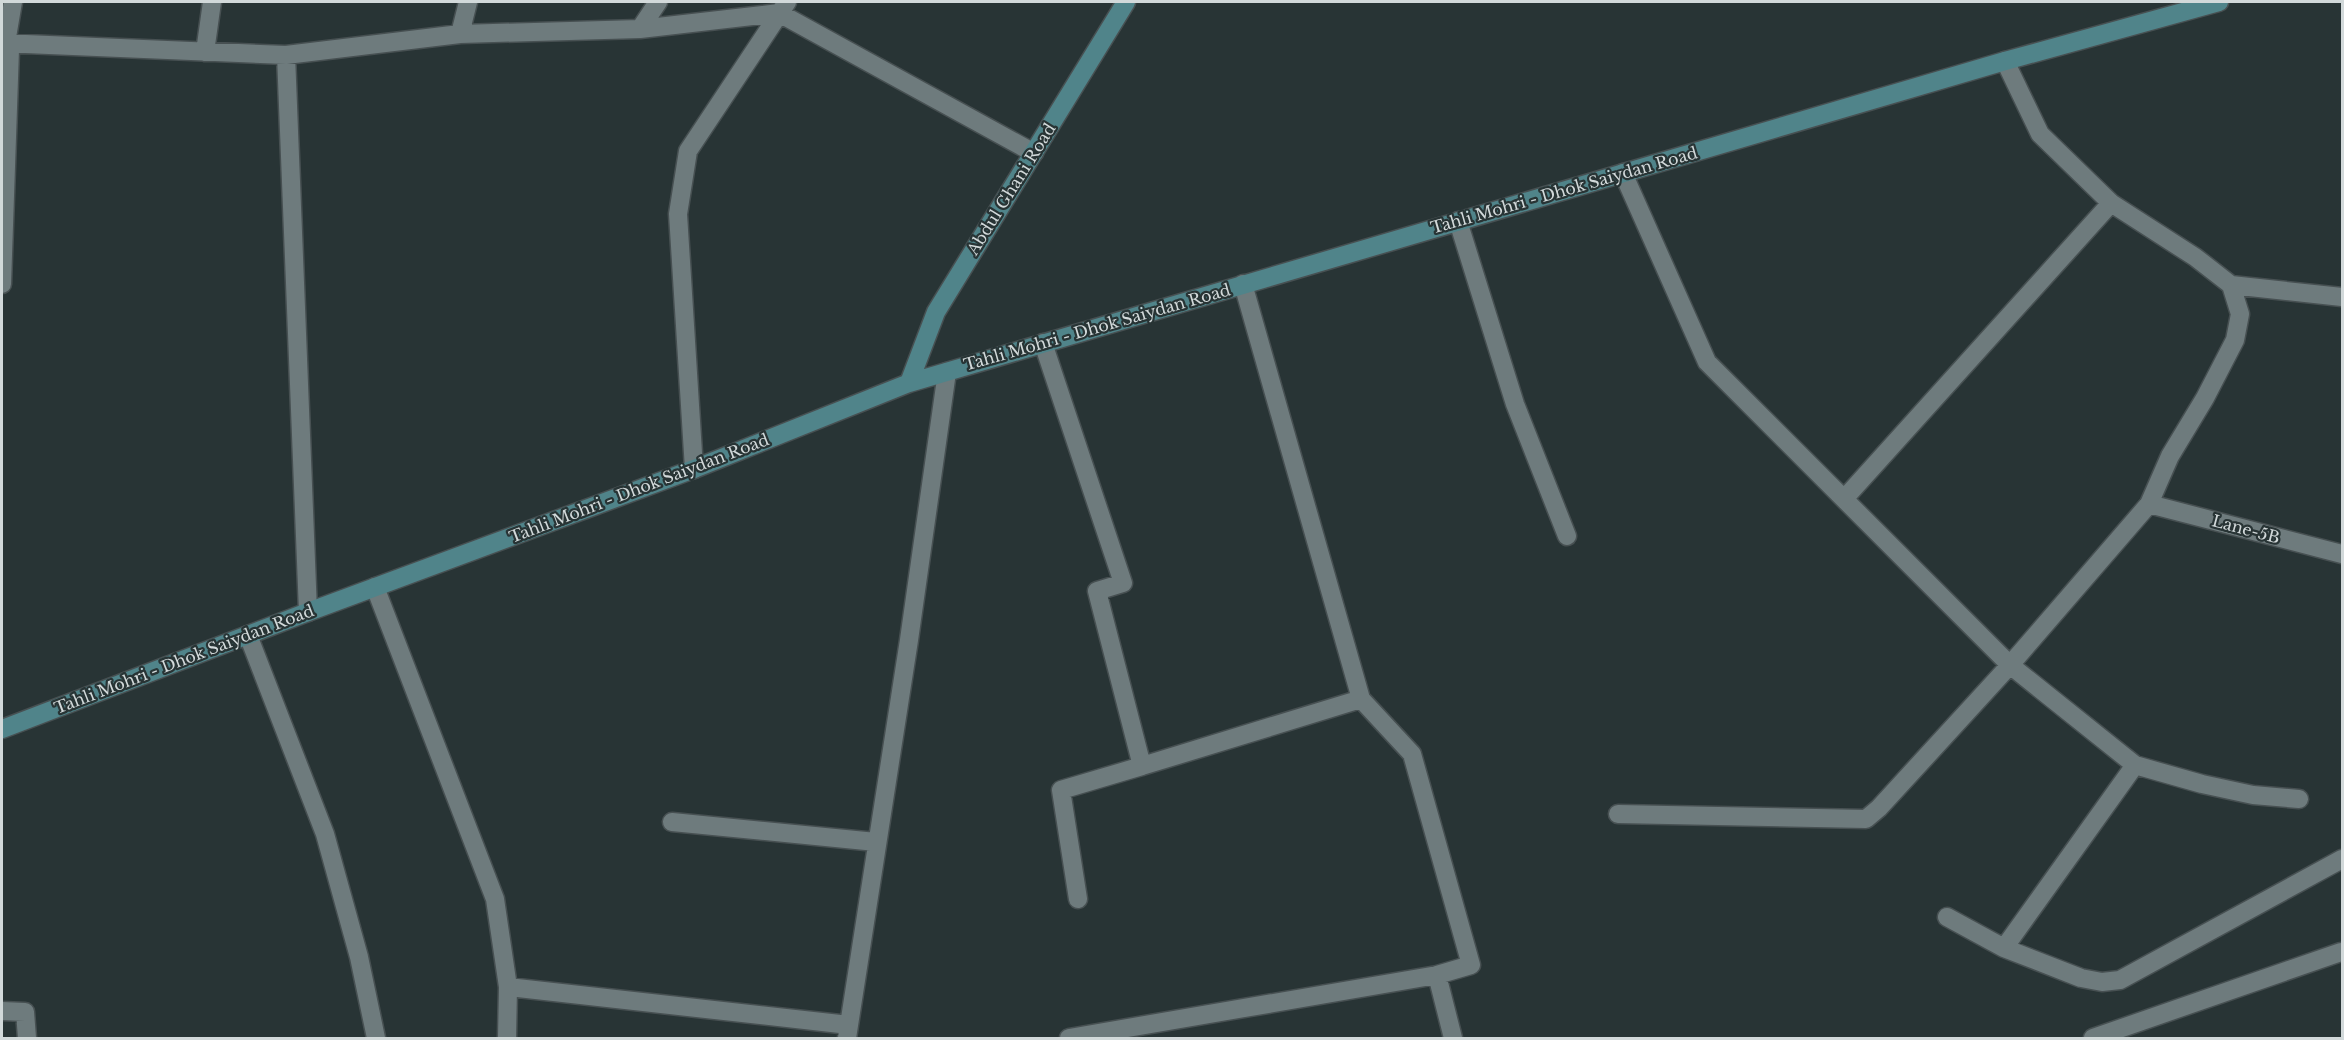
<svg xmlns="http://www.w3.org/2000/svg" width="2344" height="1040" font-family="'Libre Baskerville',serif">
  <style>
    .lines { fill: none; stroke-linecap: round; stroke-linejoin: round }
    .street-casing { stroke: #475052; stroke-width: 21 }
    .secondary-casing { stroke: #475052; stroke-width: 21 }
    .street { stroke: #6e7b7d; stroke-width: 18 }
    .secondary { stroke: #50848a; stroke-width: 18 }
    .labels { text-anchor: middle; stroke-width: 4.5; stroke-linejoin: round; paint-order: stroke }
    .street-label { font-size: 16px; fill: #d2d9da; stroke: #283435 }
  </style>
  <rect width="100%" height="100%" fill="#283435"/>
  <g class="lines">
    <g class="street-casing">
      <path id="street" d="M640,29L658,2
        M460,34L468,2
        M2,43L286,55L460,34L640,29L779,13L1034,153
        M205,52L212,2
        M286,55L308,612
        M1623,173L1707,362L2010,665L2135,765L2202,784L2253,795L2299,799
        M1458,221L1515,404L1567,536
        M2,284L10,49L6,43L13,2
        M1243,284L1361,699L1412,754L1471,965L1437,975
        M2231,285L2342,297
        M1043,343L1123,583L1097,591L1142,766L1361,699
        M694,469L678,214L688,151L787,2
        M1844,499L2111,203
        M2149,504L2342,554
        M375,587L495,899L508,987L507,1038
        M248,635L325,834L359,957L376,1038
        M1618,814L1866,819L1879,808L2010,665L2149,504L2170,456L2205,398L2235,340L2240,314L2231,285L2195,257L2111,203L2040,134L2005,61
        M672,822L876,842
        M1078,899L1061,790L1142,766
        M1947,917L2004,948L2081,978L2102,982L2120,980L2342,859
        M2004,948L2135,765
        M508,987L849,1025
        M2,1011L25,1012L27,1038
        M847,1038L909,640L947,372
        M1069,1038L1437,975L1453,1038
        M2093,1038L2341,952"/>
    </g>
    <g class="secondary-casing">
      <path id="secondary" d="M909,383L936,312L1126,2
        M2,729L308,612L694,469L909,383L2005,61L2219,2"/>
    </g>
    <use href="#street" class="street"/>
    <use href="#secondary" class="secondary"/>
  </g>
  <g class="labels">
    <g class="street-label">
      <text transform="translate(1011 189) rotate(-58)" y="6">Abdul Ghani Road</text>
      <text transform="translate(1564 190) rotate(-16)" y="6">Tahli Mohri - Dhok Saiydan Road</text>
      <text transform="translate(1097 327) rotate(-16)" y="6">Tahli Mohri - Dhok Saiydan Road</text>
      <text transform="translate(639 488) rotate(-21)" y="6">Tahli Mohri - Dhok Saiydan Road</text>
      <text transform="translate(2246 529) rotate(15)" y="6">Lane-5B</text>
      <text transform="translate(184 659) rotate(-21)" y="6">Tahli Mohri - Dhok Saiydan Road</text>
    </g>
  </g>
  <rect width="2344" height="1040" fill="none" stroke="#d2d9da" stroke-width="6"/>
</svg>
